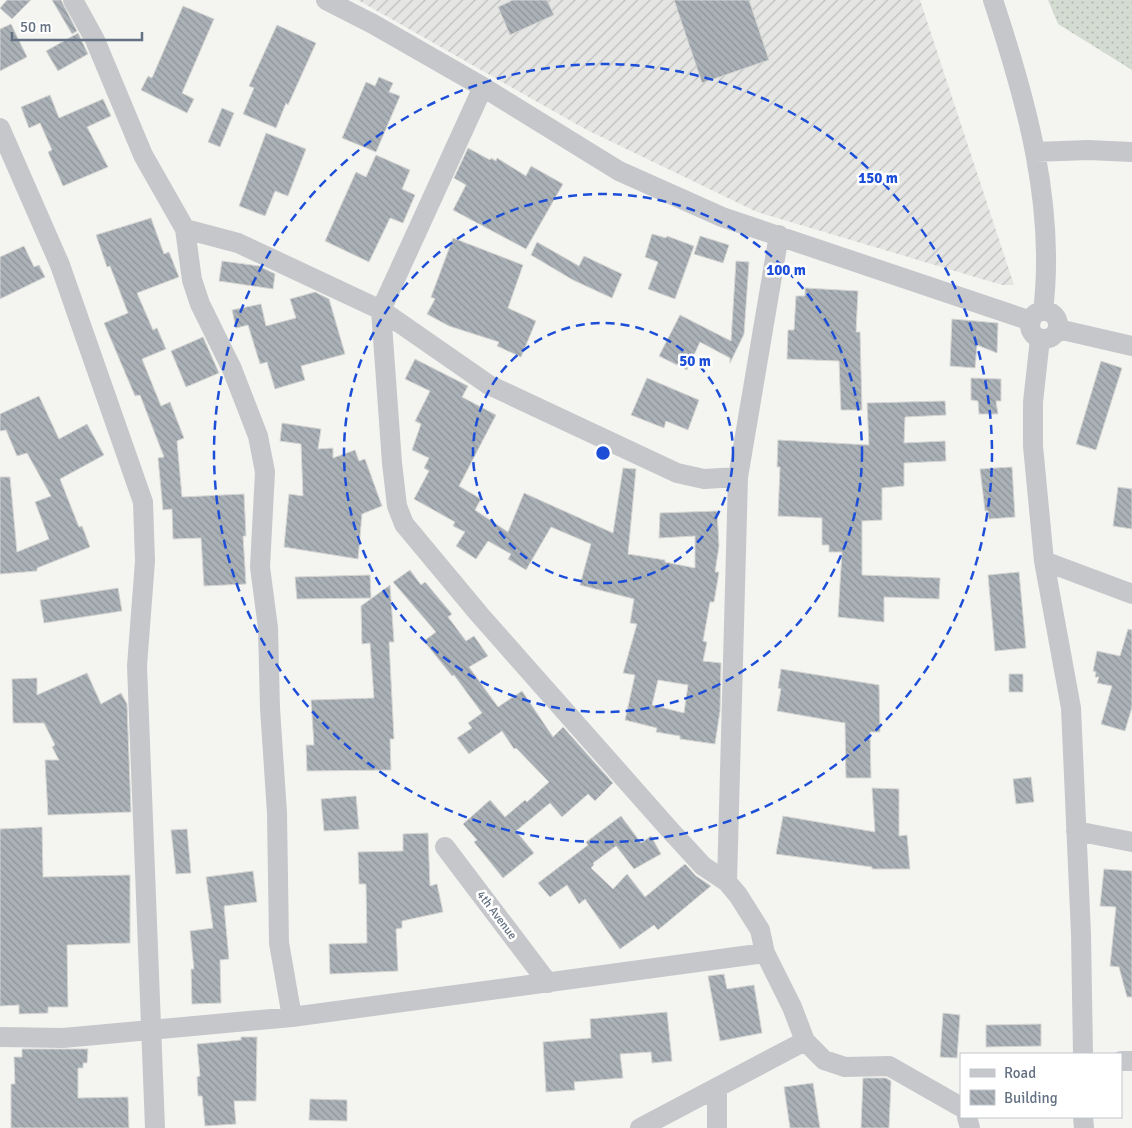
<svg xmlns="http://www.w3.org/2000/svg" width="1132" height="1128" font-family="Signika,sans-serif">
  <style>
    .industrial { fill: url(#industrial-furrows) }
    .grass { fill: url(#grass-dots) }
    .building { fill: url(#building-back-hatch); stroke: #d6d6d3; fill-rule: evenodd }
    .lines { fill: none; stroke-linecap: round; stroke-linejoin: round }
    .minor { stroke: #c5c7cb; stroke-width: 20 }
    .ring { fill: none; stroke: #1d4ed8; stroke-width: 2.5; stroke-dasharray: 9 6 }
    .labels { text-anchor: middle; stroke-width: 5; stroke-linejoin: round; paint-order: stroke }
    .street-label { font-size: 12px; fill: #637182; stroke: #fff }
    .centre { fill: #1d4ed8; stroke: #fff; stroke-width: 2.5 }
    .ring-label { font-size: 15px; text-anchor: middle; font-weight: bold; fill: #1d4ed8; stroke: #fff; stroke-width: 5; stroke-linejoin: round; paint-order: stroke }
  </style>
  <defs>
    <pattern id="industrial-furrows" width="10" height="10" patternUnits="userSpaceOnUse" patternTransform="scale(1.25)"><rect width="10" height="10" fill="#e5e6e4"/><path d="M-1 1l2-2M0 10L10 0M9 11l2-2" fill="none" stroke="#bdbfbe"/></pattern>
    <pattern id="grass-dots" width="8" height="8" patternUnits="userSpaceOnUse" patternTransform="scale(1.25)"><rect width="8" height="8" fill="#d4dcd2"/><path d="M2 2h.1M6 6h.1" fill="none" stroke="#b0b7b0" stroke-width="1.8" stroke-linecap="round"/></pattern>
    <pattern id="building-back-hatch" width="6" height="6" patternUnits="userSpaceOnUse" patternTransform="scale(1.25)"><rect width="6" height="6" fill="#aab1b7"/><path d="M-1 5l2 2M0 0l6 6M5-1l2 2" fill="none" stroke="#8e949a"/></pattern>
  </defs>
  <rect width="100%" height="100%" fill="#f4f5f1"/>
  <path class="industrial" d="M358,0H920L1014,285H1002L757,212L585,129Z"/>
  <path class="grass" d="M1048,0H1132V70L1058,24Z"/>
  <path class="building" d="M7,0H31L12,19L0,8Z
    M52,0H61L77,31L72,34Z
    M513,0H547L554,15L510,35L498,7Z
    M674,0H749L769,60L702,83Z
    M183,6L214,19L182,93L194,99L187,113L141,90L148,76L152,78Z
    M11,24L27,57L0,71V29Z
    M277,25L316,43L288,105L286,103L276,128L243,114L254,88L249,86Z
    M78,33L88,54L58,71L46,51Z
    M379,77L393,83L389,92L400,96L376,152L342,138L366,82L375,86Z
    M50,95L59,118L103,99L111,116L87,127L108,167L63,186L48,152L52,150L40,123L29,128L21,107Z
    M222,108L234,113L220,147L208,142Z
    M266,133L306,149L288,196L275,191L265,216L239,206Z
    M468,148L490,160L491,158L496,161L497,158L526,176L531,166L563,184L526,249L453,210L466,185L454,178Z
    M376,155L410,170L402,189L415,195L403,223L390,218L369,262L325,241L356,172L366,177Z
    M151,218L164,254L169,252L179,277L137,293L153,330L157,328L166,349L142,359L161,406L170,402L184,438L177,441L182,497L244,494L246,536H243L246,584L204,586L201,538L173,539L172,509L163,510L158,458L164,457L140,395L135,396L104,323L128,313L110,266L107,267L96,235Z
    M652,234L666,238L667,236L694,246L675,299L648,289L658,262L645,257Z
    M700,236L729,245L723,263L694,254Z
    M453,238L523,265L508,308L536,321L521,357L497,346L499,342L449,326L427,314L435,299L431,297Z
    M537,242L579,266L584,256L622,274L612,298L573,280L531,255Z
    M24,246L34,267L39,265L45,277L0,299V257Z
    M222,261L259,266L275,274L273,289L219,281Z
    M736,261L749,262L744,334L730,363V358L700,342L687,370L659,356L680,315L731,341Z
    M805,288L858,291L856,332H860L862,410H841L839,361L787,359L788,330H794L796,296H805Z
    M315,292L329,299L345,354L301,366L305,380L275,389L267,362L260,364L248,325L236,328L232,310L261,304L266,326L296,318L290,299Z
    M952,319L998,323L997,353L977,345L975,368L950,366Z
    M203,337L219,373L186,387L171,351Z
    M415,359L468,386L462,397L496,415L459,486L481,499L475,510L508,532L524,493L613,533L623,468L636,469L628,554L665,560V562L695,568V536L659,538L660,513L717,511L719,546L715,572H719L714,602H710L703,641L707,642L703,661L721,663L720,711L715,744L680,739V736L656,732L657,728L625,720L635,675L623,673L637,624L630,623L634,599L580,585L591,544L551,527L526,570L508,559L511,554L488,541L476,559L456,546L465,532L453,526L455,522L414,499L429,471L424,468L429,458L412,450L421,424L415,421L430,391L405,379ZM658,680L688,685L684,713L652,705Z
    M1101,361L1122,368L1096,450L1076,444Z
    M647,378L699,400L688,430L666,421L664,428L631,415Z
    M971,378L1001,379V401H996L998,414H979L978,401L971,400Z
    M39,396L59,439L87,424L104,455L60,479L79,527L82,526L90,547L37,568V571L0,574V477H10L17,552L49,539L35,502L51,496L27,453L17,456L6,430L0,431V414Z
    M945,401L946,415L905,417L904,443L945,441L946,461L904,463V486L882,488V520L862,521V575L940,578L939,599L884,597V622L838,617L842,552H829V545H822V518L778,516L780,467H777L778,440L869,445L867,403Z
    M282,423L321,429L318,449L333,448V458L355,450L359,461L365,459L382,506L362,514L358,559L284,547L289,494L303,496L301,444L280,441Z
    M1012,467L1015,517L989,519L988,511H985L980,469Z
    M1118,487L1132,489V529L1113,526Z
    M410,570L421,585L425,582L452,614L448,617L466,641L474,636L488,656L469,667L498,707L522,691L553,737L563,727L613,783L595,801L588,794L562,817L550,803L516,831L534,853L503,878L474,842L477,840L463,824L490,800L505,817L525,800L527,802L549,782L516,748L514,749L502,731L469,754L457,738L472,728L468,723L482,713L454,675L452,676L424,641L436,632L393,582Z
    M1019,572L1026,648L995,651L988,575Z
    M370,575L371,598L297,599L295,577Z
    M390,585L394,642H389L394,739H390L391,770L307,771L306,745H314L311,700L374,698L370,643L362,644L361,606Z
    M118,588L122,611L44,623L40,600Z
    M1128,629L1132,630V707L1125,731L1101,724L1112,686L1097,683L1099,677H1095L1096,672L1093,671L1097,651L1120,656Z
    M781,669L879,685L880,732H870L871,778H846L845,723L777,711L781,689L778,688Z
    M87,673L101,704L121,693L127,704L131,812L48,815L45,760H59L52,747L55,745L44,723H13L12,679L37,678V695Z
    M1009,674H1023V692H1009Z
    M1031,777L1034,802L1016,804L1013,779Z
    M872,788L899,789V836L907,835L910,869H872V867L776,854L783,816L875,832Z
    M356,796L359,829L324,831L321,799Z
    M621,816L641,843L651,836L661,854L634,869L616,846L593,863L594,865L591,868L613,889L627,874L645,897L685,864L696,876L711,886L658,930L654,925L620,949L585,899L579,904L567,885L550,897L538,883L588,845L586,842Z
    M42,827L43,877L130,875V943L67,945L68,1007H48V1013L19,1014V1005L0,1006V829Z
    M187,829L191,873L176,874L171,830Z
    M428,833L430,886L437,884L443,912L402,921V928L396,929L398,971L330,974L329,944L367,943L366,884H359L358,852L403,851V834Z
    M1104,869L1132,871V997H1127L1119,967L1110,966L1116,907L1100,906Z
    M253,871L257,902L224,906L229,959L220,960L221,1003L192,1004L191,969H194L190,931L213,928L206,877Z
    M724,974L727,989L754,985L762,1033L720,1041L708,976Z
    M667,1012L672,1061L652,1063L651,1052L620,1054L623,1078L574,1082L575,1090L546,1092L543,1042L591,1038L590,1019Z
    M943,1013L960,1015L957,1058L940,1057Z
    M1041,1024V1046L986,1047V1025Z
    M241,1037H257L256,1101H234L236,1124L205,1126L202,1096H198L197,1077L200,1076L197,1044L241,1040Z
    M22,1049H88L87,1063H83V1068H78V1098L128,1097L129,1128H11V1084H15L14,1057H22Z
    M863,1078H886L891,1081L889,1128H861Z
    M813,1083L820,1128H790L784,1087Z
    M310,1099L347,1100V1121L309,1120Z"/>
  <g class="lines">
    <path class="minor" d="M73,0L95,40L143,155L185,229L192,280L200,304L232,369L258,436L265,472L260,567L268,628L270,708L277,813L279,943L292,1017
      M326,0L373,24L483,87L619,171L722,217L1031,321
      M993,0C1026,99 1056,206 1043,311
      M483,87L381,310L392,463L397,506L404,524L479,614L669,829L703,866L727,882L738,895L760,930L765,953L792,1007L805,1041L824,1060L845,1067L889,1066L961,1107
      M0,128L60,265L143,502L145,561L137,666L155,1128
      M1035,152L1088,150L1132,152
      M185,229L238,243L381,310L489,385L677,473L704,479L738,477
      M1030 325a14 14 0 1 1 28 0a14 14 0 1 1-28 0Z
      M1058,329L1132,346
      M1040,339L1033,402V446L1044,561L1071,708L1081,934L1083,1054
      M1044,561L1132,594
      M1076,831L1132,842
      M445,847L548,983
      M727,882L738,477L779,235
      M0,1037L63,1038L292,1017L765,953
      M1121,1061H1132
      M967,1117L970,1128
      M1083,1117L1084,1128
      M640,1128L805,1041
      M717,1128V1090"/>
  </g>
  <g class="ring">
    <circle cx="603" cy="453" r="130"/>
    <circle cx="603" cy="453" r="259"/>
    <circle cx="603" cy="453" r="389"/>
  </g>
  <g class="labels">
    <g class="street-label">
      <text transform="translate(497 915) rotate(53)" y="4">4th Avenue</text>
    </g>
  </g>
  <circle cx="603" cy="453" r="8" class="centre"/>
  <g class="ring-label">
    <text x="878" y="183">150 m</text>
    <text x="786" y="275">100 m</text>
    <text x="695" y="366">50 m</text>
  </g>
  <rect x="960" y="1053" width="162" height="65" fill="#ffffff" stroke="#c1c6cd"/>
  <rect x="970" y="1069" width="25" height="8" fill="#c5c7cb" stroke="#c1c6cd"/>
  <text x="1004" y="1078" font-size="15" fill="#637182">Road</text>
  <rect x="970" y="1090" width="25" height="15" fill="url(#building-back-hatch)" stroke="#c1c6cd"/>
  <text x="1004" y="1103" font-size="15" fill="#637182">Building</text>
  <path d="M12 32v8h130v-8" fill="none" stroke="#637182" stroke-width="2.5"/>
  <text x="20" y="32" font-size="15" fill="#637182" stroke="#ffffff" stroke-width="4" paint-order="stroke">50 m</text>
</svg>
